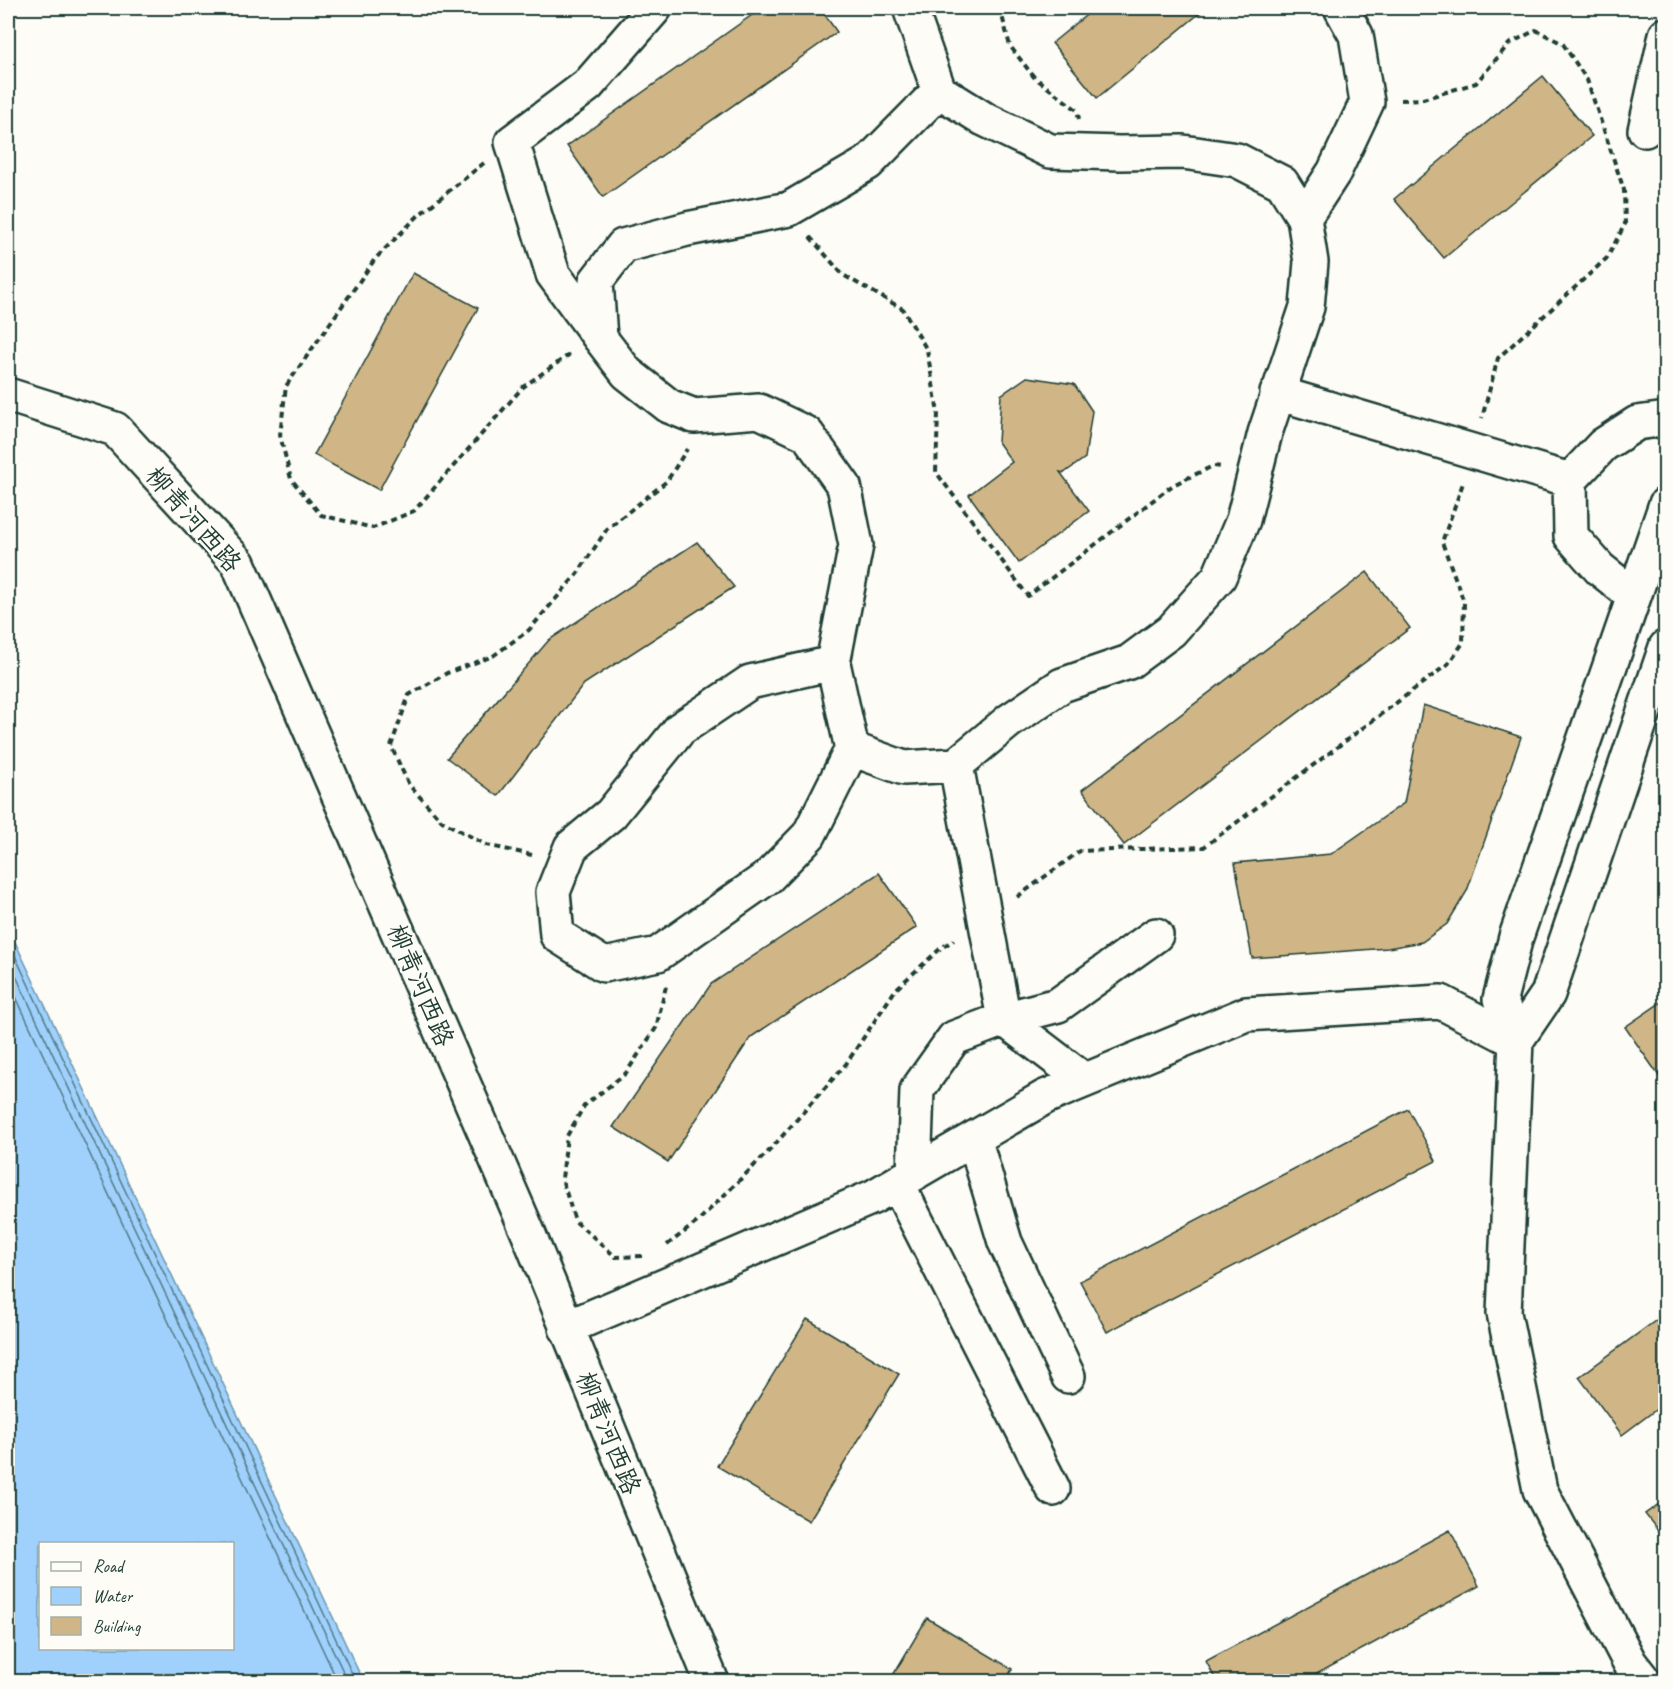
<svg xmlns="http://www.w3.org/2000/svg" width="1673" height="1689" font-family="Caveat,'LXGW WenKai TC',sans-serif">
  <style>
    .water { fill: #9fd1fc; stroke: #6c96ac; stroke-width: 1.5; fill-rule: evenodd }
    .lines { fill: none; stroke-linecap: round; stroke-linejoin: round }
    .shore { stroke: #527884; stroke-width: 1.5 }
    .building { fill: #d0b686; stroke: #1f3d34; stroke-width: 1.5 }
    .minor-casing { stroke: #1f3d34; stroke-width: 38 }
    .path { stroke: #1f3d34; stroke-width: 4; stroke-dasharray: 6 4.5; stroke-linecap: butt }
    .minor { stroke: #fdfcf7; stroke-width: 33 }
    .labels { text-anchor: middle; stroke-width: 5; stroke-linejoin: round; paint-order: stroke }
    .street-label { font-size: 26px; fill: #1f3d34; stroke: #fdfcf7 }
  </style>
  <rect width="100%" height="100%" fill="#fdfcf7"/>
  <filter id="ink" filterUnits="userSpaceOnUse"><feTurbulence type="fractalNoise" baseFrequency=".0167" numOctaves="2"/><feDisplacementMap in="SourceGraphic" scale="12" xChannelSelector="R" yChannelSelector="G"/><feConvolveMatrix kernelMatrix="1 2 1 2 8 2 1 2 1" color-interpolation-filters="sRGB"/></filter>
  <g filter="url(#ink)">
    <path class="water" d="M8,927L363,1681H8ZM40,1544H232V1648H40Z"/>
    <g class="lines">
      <path class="shore" d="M8,941L356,1682
        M8,959L348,1682
        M8,980L338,1682"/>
    </g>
    <path class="building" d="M762,8H820L837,32L603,197L567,146Z
      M1095,8H1206L1097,98L1052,43Z
      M1543,76L1592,136L1444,258L1394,199Z
      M413,273L478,308L379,490L314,455Z
      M1027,377L1074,384L1092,411L1085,458L1064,473L1060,472L1089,511L1019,563L969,495L1012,462L998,442L1001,395Z
      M697,542L734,587L584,684L498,796L447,758L549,640Z
      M1367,572L1410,628L1124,845L1082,790Z
      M1423,705L1521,737L1467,891L1447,924L1422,942L1388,948L1252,958L1235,863L1331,854L1404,803Z
      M879,873L917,927L751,1037L668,1162L613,1127L711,984Z
      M1666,999V1086L1625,1027Z
      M1408,1109L1436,1161L1107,1332L1080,1281Z
      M1666,1313V1402L1622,1435L1579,1377Z
      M807,1319L899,1374L809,1521L717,1466Z
      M1666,1499V1541L1645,1514Z
      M1450,1530L1479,1586L1302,1682H1217L1206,1661Z
      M927,1618L1012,1669L1005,1682H889Z"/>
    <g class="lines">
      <g class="minor-casing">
        <path id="minor" d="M910,8L939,91L984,119L1050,151L1120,153L1183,152L1237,160L1282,183L1304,218L1311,262L1307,307L1265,433L1243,520L1219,577L1171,631L1129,662L1062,685L1009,721L956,765L1004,1019L1084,1080
          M1645,130L1666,35
          M1304,218L1334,172L1367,102L1356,35L1341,8
          M600,338L553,274L512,142L588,85L655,8
          M1277,393L1570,480
          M8,395L115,429L238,563L527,1230L712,1682
          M1634,596L1600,569L1571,536L1570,480L1603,445L1637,423L1666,419
          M833,663L852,749L904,768L956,765
          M852,749L809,835L768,877L658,954L604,965L557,935L553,892L571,847L611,814L680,729L750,682L833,663L856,545L844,486L807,434L759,411L694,416L669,406L627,373L600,338L596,281L623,246L687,229L789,209L868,163L939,91
          M1516,1041L1548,994L1666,647
          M974,1138L1005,1242L1068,1376
          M914,1174L917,1090L954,1038L1004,1019L1058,1005L1156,935
          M897,1183L1053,1489
          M566,1328L873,1197L1045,1097L1246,1014L1441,1002L1516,1041
          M1645,1682L1630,1663L1540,1490L1504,1313L1516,1041L1500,999L1516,937L1666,504"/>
      </g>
      <path class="path" d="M1000,8L1010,46L1034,77L1077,110L1079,119
        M1401,100L1423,99L1476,83L1509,44L1536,30L1563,44L1587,80L1624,190L1625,224L1607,258L1498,358L1482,418
        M484,163L419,215L375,259L286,386L280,435L291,479L321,515L373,528L414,511L523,387L570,354
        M810,237L843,275L903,309L927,350L938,413L936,472L1028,596L1173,485L1213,466L1222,467
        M532,855L486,845L442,821L409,785L391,746L409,695L447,673L493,656L529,630L578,573L607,529L667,481L687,449
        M1017,897L1080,851L1204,847L1448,664L1463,643L1464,602L1442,542L1463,483
        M667,1245L696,1223L769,1151L846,1064L896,989L941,948L954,940
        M642,1256L616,1257L575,1221L562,1179L567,1136L584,1106L626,1073L656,1028L666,986"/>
      <use href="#minor" class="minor"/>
    </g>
  </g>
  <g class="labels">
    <g class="street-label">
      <text transform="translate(194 519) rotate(49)" y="9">柳青河西路</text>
      <text transform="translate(421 985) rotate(67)" y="9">柳青河西路</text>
      <text transform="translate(609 1433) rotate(68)" y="9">柳青河西路</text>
    </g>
  </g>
  <rect width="1673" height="1689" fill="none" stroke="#fdfcf7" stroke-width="30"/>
  <rect x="15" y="15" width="1643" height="1659" fill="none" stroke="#1f3d34" stroke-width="2" filter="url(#ink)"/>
  <rect x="39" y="1542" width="195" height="108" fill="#fdfcf7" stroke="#a4b0a9" stroke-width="1.5"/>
  <rect x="51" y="1562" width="30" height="9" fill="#fdfcf7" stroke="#a4b0a9" stroke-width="1.5"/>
  <text x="93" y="1572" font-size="18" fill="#1f3d34">Road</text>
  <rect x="51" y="1587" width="30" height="18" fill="#9fd1fc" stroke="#a4b0a9" stroke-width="1.5"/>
  <text x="93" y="1602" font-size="18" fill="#1f3d34">Water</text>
  <rect x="51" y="1617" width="30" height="18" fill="#d0b686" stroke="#a4b0a9" stroke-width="1.5"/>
  <text x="93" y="1632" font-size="18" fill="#1f3d34">Building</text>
</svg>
